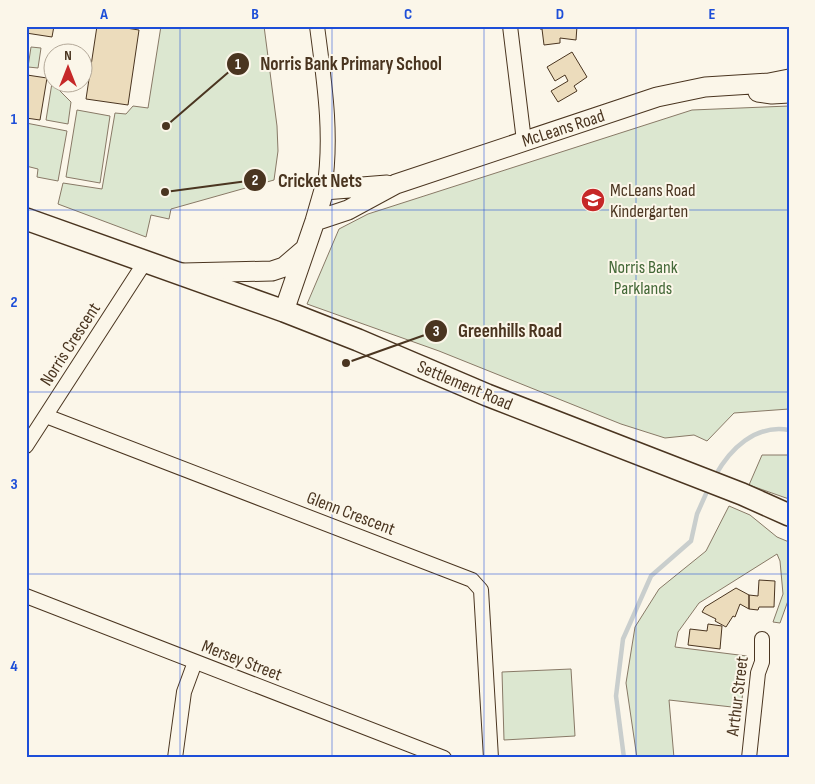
<svg xmlns="http://www.w3.org/2000/svg" width="815" height="784" font-family="'Sofia Sans Condensed',sans-serif">
  <style>
    .green { fill: #dce7d0; stroke: #887966 }
    .lines { fill: none; stroke-linecap: round; stroke-linejoin: round }
    .stream { stroke: #c9cecd; stroke-width: 4.5 }
    .building { fill: #ecdcbc; stroke: #4a3520 }
    .street-casing { stroke: #4a3520; stroke-width: 16 }
    .secondary-casing { stroke: #4a3520; stroke-width: 21 }
    .primary-casing { stroke: #4a3520; stroke-width: 24 }
    .street { stroke: #fbf6e9; stroke-width: 14 }
    .secondary { stroke: #fbf6e9; stroke-width: 19 }
    .primary { stroke: #fbf6e9; stroke-width: 21 }
    .grid { fill: none; stroke: #1d4ed8; stroke-width: 1; stroke-opacity: 0.55 }
    .labels { text-anchor: middle; stroke-width: 4; stroke-linejoin: round; paint-order: stroke }
    .street-label { font-size: 18px; fill: #4a3520; stroke: #fbf6e9 }
    .poi-label { font-size: 18px; fill: #4a3520; stroke: #fbf6e9; text-anchor: start }
    .park-label { font-size: 18px; fill: #436837; stroke: #fbf6e9 }
    .leader { fill: none; stroke: #4a3520; stroke-width: 2 }
    .callout-dot { fill: #4a3520; stroke: #fbf6e9; stroke-width: 2 }
    .mark-label { font-size: 15px; text-anchor: middle; font-weight: bold; fill: #fff }
    .callout-label { font-size: 19px; text-anchor: middle; font-weight: bold; fill: #4a3520; stroke: #fbf6e9; stroke-width: 4; stroke-linejoin: round; paint-order: stroke }
    .neatline { fill: none; stroke: #1d4ed8; stroke-width: 2 }
    .grid-label { font-size: 16px; text-anchor: middle; font-weight: bold; fill: #1d4ed8 }
  </style>
  <rect width="100%" height="100%" fill="#fbf6e9"/>
  <path class="green" d="M161,26H264L277,126L278,151L274,180L171,209L169,219L151,215L146,237L58,204L63,183L102,189L115,113L126,114L133,106L148,108Z
    M31,47L41,48L38,68L28,67Z
    M52,83L71,102L68,124L46,120Z
    M789,106V409L734,413L707,441L694,435L665,438L621,424L439,351L307,304L339,229L368,214L692,110Z
    M77,110L110,116L100,183L66,177Z
    M26,123L67,131L58,181L37,177L38,169L26,166Z
    M762,455H789V499L749,485Z
    M729,506L750,515L777,537L789,542V598L780,623L773,622L783,594L780,561L777,554L699,603L678,632L675,647L747,656L741,708L669,700L674,758H637L626,683L635,627L659,589L706,551Z
    M571,669L575,736L504,740L502,672Z"/>
  <g class="lines">
    <path class="stream" d="M715,476C730,449 755,424 789,430
      M624,758L616,696L623,639L651,576L691,541L697,514L709,487"/>
  </g>
  <path class="building" d="M26,26H54L52,37L26,33Z
    M97,26H113L139,30L128,105L86,99Z
    M540,26H577L576,40L560,38V43L544,45L542,29H540Z
    M572,52L587,77L574,86L577,91L558,102L551,91L568,81L565,75L555,81L547,67Z
    M26,73L27,75L47,78L40,120L26,118Z
    M759,580L775,581L774,607H759L758,610L749,609V595L758,596Z
    M736,588L749,595V609L740,604L735,617L733,616L726,627L715,621L716,619L702,612L705,607Z
    M708,624L722,626L720,649L688,645L690,629L707,631Z"/>
  <g class="lines">
    <g class="street-casing">
      <path id="street" d="M317,26C324,80 333,136 324,190
        M510,26L524,141
        M46,416L472,580L481,590L491,758
        M26,446L145,262
        M26,596L444,758
        M175,758L184,692L195,662
        M749,758L758,673L762,662V639"/>
    </g>
    <g class="secondary-casing">
      <path id="secondary" d="M758,92L772,94L789,93
        M315,221L348,210L396,184L657,97L705,87L769,83L789,79
        M183,273L272,271L284,267L305,249
        M284,311L315,221L324,190L387,185"/>
    </g>
    <g class="primary-casing">
      <path id="primary" d="M26,219L284,311L358,340L487,395L742,494L789,515"/>
    </g>
    <use href="#street" class="street"/>
    <use href="#secondary" class="secondary"/>
    <use href="#primary" class="primary"/>
  </g>
  <path class="grid" d="M180,26V758M332,26V758M484,26V758M636,26V758M26,210H789M26,392H789M26,574H789"/>
  <defs>
    <g id="school-disc" transform="scale(1.25)"><circle r="9.5" fill="#c62828" stroke="#fbf6e9"/><path d="M0-5L7-2L0 1L-7-2ZM-4 1L0 2.5L4 1V4Q0 6-4 4Z" fill="#fff"/></g>
  </defs>
  <g fill-rule="evenodd">
    <use href="#school-disc" x="593" y="200"/>
  </g>
  <g class="labels">
    <g class="street-label">
      <text transform="translate(563 128) rotate(-18)" y="6">McLeans Road</text>
      <text transform="translate(70 344) rotate(-57)" y="6">Norris Crescent</text>
      <text transform="translate(465 385) rotate(23)" y="6">Settlement Road</text>
      <text transform="translate(351 513) rotate(21)" y="6">Glenn Crescent</text>
      <text transform="translate(242 660) rotate(21)" y="6">Mersey Street</text>
      <text transform="translate(737 696) rotate(-83)" y="6">Arthur Street</text>
    </g>
    <g class="poi-label">
      <text x="610" y="196">McLeans Road<tspan x="610" dy="21">Kindergarten</tspan></text>
    </g>
    <g class="park-label">
      <text x="643" y="273">Norris Bank<tspan x="643" dy="21">Parklands</tspan></text>
    </g>
  </g>
  <path class="leader" d="M166 126L238 64M165 192L255 180M346 363L436 331"/>
  <g class="callout-dot">
    <circle cx="166" cy="126" r="5"/>
    <circle cx="165" cy="192" r="5"/>
    <circle cx="346" cy="363" r="5"/>
    <circle cx="238" cy="64" r="12"/>
    <circle cx="255" cy="180" r="12"/>
    <circle cx="436" cy="331" r="12"/>
  </g>
  <g class="mark-label">
    <text x="238" y="69">1</text>
    <text x="255" y="185">2</text>
    <text x="436" y="336">3</text>
  </g>
  <g class="callout-label">
    <text x="351" y="70">Norris Bank Primary School</text>
    <text x="320" y="187">Cricket Nets</text>
    <text x="510" y="337">Greenhills Road</text>
  </g>
  <rect width="815" height="784" fill="none" stroke="#fbf6e9" stroke-width="55"/>
  <g transform="translate(68 68)"><circle r="24" fill="#fbf6e9" stroke="#b4a999"/>
  <path d="M0-4L9 19L0 12L-9 19Z" fill="#c62828"/>
  <text y="-8" font-size="14" font-weight="bold" text-anchor="middle" fill="#4a3520">N</text>
  </g>
  <rect x="28" y="28" width="760" height="728" class="neatline"/>
  <g class="grid-label">
    <text x="104" y="19">A</text>
    <text x="255" y="19">B</text>
    <text x="408" y="19">C</text>
    <text x="560" y="19">D</text>
    <text x="712" y="19">E</text>
    <text x="14" y="124">1</text>
    <text x="14" y="307">2</text>
    <text x="14" y="489">3</text>
    <text x="14" y="671">4</text>
  </g>
</svg>
